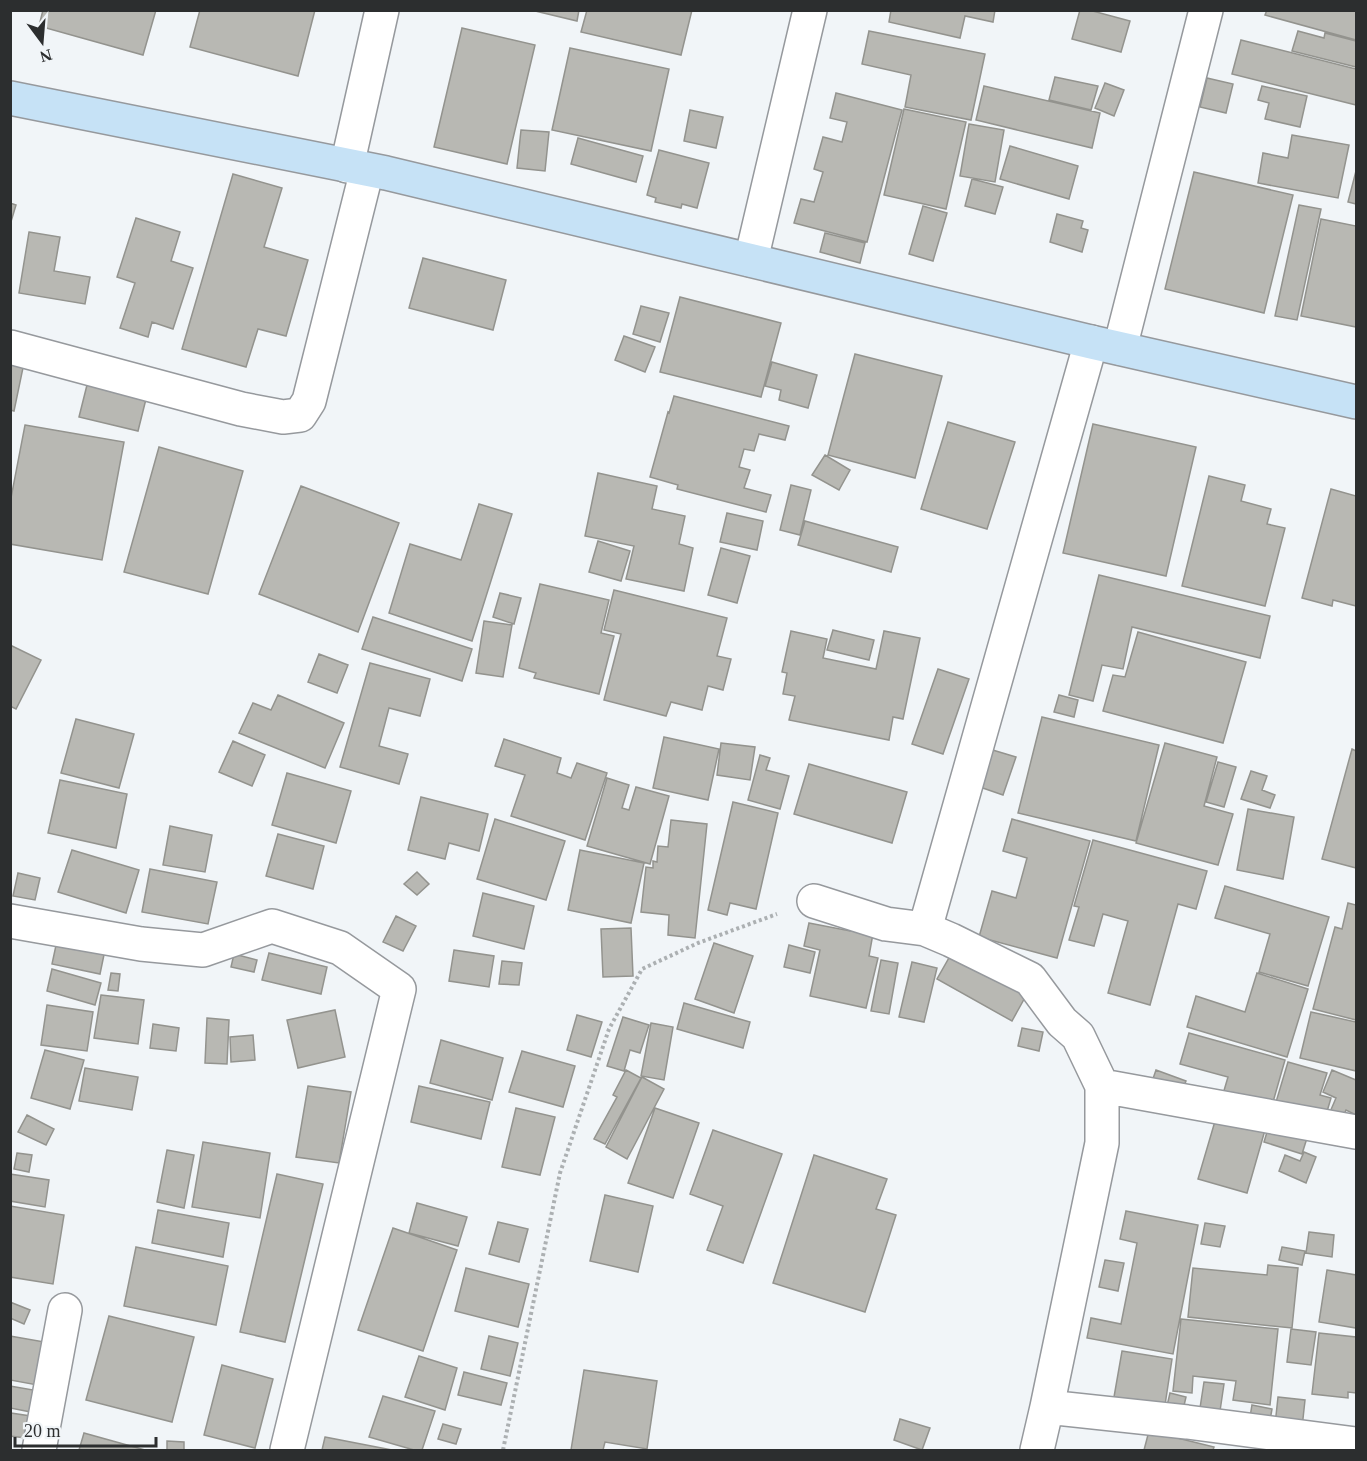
<svg xmlns="http://www.w3.org/2000/svg" width="1367" height="1461" font-family="Georgia,serif">
  <style>
    .building { fill: #b8b8b3; stroke: #93938e; stroke-width: 1.5 }
    .lines { fill: none; stroke-linecap: round; stroke-linejoin: round }
    .street-casing { stroke: #96999d; stroke-width: 36 }
    .secondary-casing { stroke: #96999d; stroke-width: 36 }
    .path { stroke: #acb0b2; stroke-width: 4; stroke-dasharray: 3 3; stroke-linecap: butt }
    .street { stroke: #fff; stroke-width: 33 }
    .secondary { stroke: #c6e2f6; stroke-width: 33 }
  </style>
  <rect width="100%" height="100%" fill="#f1f5f8"/>
  <path class="building" d="M43,10H156L143,55L39,26Z
    M200,10H315L298,76L190,47Z
    M531,10H579L577,21Z
    M587,10H692L681,55L581,32Z
    M891,10H995L993,22L965,16L960,38L889,22Z
    M1080,10H1089L1130,21L1121,52L1072,39Z
    M1267,10H1356V40L1265,15Z
    M462,28L535,45L507,164L434,147Z
    M869,31L985,54L971,120L905,107L911,75L862,64Z
    M1298,31L1324,38L1325,33L1356,41V67L1292,51Z
    M1241,40L1356,69V105L1232,74Z
    M570,48L669,69L651,151L552,130Z
    M1055,77L1098,86L1091,110L1049,100Z
    M1207,78L1233,84L1226,113L1200,107Z
    M1105,83L1124,90L1114,116L1095,108Z
    M984,86L1100,113L1092,148L976,120Z
    M1262,86L1307,96L1300,127L1265,119L1269,103L1258,100Z
    M836,93L902,110L867,242L794,223L801,199L814,202L823,172L814,169L823,137L842,142L847,122L830,118Z
    M904,109L966,122L946,209L884,195Z
    M690,110L723,117L716,148L684,141Z
    M969,124L1004,130L995,182L960,176Z
    M521,130L549,132L545,171L517,168Z
    M1292,135L1349,145L1338,198L1258,183L1263,153L1288,158Z
    M578,138L643,156L636,182L571,164Z
    M1010,146L1078,166L1069,199L1000,179Z
    M659,150L709,163L697,208L682,204L681,208L655,202L656,198L647,195Z
    M1356,171V204L1348,202Z
    M1194,172L1293,195L1264,313L1165,289Z
    M233,174L282,188L264,247L308,260L286,336L258,329L246,367L182,349Z
    M972,179L1003,187L995,214L965,206Z
    M10,203L16,205L10,225Z
    M1299,205L1321,209L1297,320L1275,316Z
    M923,206L947,213L933,261L909,254Z
    M1057,214L1083,221L1081,228L1088,230L1082,252L1050,242Z
    M136,218L180,232L171,261L193,268L173,329L152,322L148,337L120,328L135,283L117,277Z
    M1321,219L1356,226V327L1301,316Z
    M29,232L60,237L54,271L90,277L85,304L19,293Z
    M825,233L865,243L860,263L820,252Z
    M423,258L506,280L493,330L409,308Z
    M680,297L781,323L761,397L660,372Z
    M641,306L669,313L660,342L633,334Z
    M624,336L655,347L645,372L615,360Z
    M855,354L942,376L915,478L828,455Z
    M10,361L24,363L14,411L10,410Z
    M772,362L817,375L808,408L779,400L781,390L765,386Z
    M88,381L147,395L138,431L79,417Z
    M674,396L789,426L785,440L759,434L754,451L744,449L739,467L750,470L744,488L771,495L766,512L677,489L678,485L650,477L668,412L669,413Z
    M948,422L1015,442L987,529L921,509Z
    M1093,424L1196,447L1166,576L1063,553Z
    M25,425L124,442L102,560L10,544V503Z
    M159,447L243,471L208,594L124,572Z
    M825,455L850,470L839,490L812,475Z
    M598,473L657,486L652,509L685,516L679,544L693,548L684,591L626,579L634,546L585,536Z
    M1209,476L1245,485L1241,501L1271,509L1267,524L1285,528L1265,606L1182,586Z
    M791,485L811,490L800,535L780,530Z
    M301,486L399,523L358,632L259,594Z
    M1331,489L1356,496V606L1333,600L1332,606L1302,598Z
    M479,504L512,514L472,641L389,613L410,544L461,560Z
    M727,513L763,521L757,550L720,542Z
    M805,521L898,547L891,572L798,545Z
    M598,541L630,551L621,581L589,572Z
    M721,548L750,556L737,603L708,595Z
    M1099,575L1270,616L1260,658L1132,627L1123,669L1102,665L1093,701L1069,695Z
    M540,584L609,600L601,633L614,636L599,694L534,678L536,673L519,668Z
    M614,590L727,618L717,656L731,659L723,690L708,686L702,710L671,702L666,716L604,700L621,634L604,630Z
    M500,593L521,598L514,624L493,617Z
    M373,617L472,649L462,681L362,649Z
    M484,621L512,625L503,677L476,673Z
    M833,630L874,640L869,660L827,650Z
    M791,631L827,639L823,658L876,669L884,631L920,638L903,719L893,717L889,740L789,720L795,696L783,694L787,673L782,672Z
    M1138,632L1246,662L1223,743L1103,711L1113,675L1125,677Z
    M10,645L41,660L16,709L10,706Z
    M319,654L348,665L337,693L308,682Z
    M370,663L430,679L420,716L389,708L379,746L408,754L399,784L340,767Z
    M938,669L969,679L943,754L912,744Z
    M278,695L344,723L325,768L239,733L253,703L271,710Z
    M1059,695L1078,700L1074,717L1054,712Z
    M1042,717L1159,745L1136,841L1018,813Z
    M76,719L134,734L119,788L61,773Z
    M664,737L719,749L708,800L653,788Z
    M504,739L561,758L557,773L571,778L577,763L607,773L585,840L511,816L525,775L495,766Z
    M233,741L265,755L252,786L219,772Z
    M721,743L755,747L750,780L717,775Z
    M1165,743L1217,757L1204,806L1233,814L1218,865L1136,843Z
    M986,748L1016,757L1003,795L974,785Z
    M1352,749L1356,751V868L1322,859Z
    M760,755L770,758L766,770L789,776L780,809L748,800Z
    M1218,762L1236,767L1224,807L1206,802Z
    M809,764L907,792L892,843L794,814Z
    M1251,771L1267,776L1262,790L1275,795L1270,808L1241,799Z
    M287,773L351,791L336,843L272,825Z
    M607,778L629,785L622,808L629,810L636,787L669,796L650,864L587,846Z
    M60,780L127,794L116,848L48,833Z
    M421,797L488,814L479,851L449,843L445,859L408,850Z
    M733,802L778,813L756,909L730,903L727,915L708,910Z
    M1248,809L1294,817L1283,879L1237,870Z
    M495,819L565,841L546,900L477,879Z
    M1012,819L1090,841L1057,958L979,937L992,891L1016,898L1027,858L1003,851Z
    M671,820L707,824L695,938L668,935L669,915L641,912L646,867L653,868V861L657,862L658,846L668,847Z
    M170,826L212,835L205,872L163,865Z
    M278,834L324,846L313,889L266,876Z
    M1093,840L1207,871L1196,909L1178,904L1150,1005L1108,993L1128,921L1103,914L1094,946L1069,940L1079,907L1074,906Z
    M72,850L139,870L126,913L58,892Z
    M580,850L644,863L631,923L568,910Z
    M150,869L217,882L208,924L142,912Z
    M417,872L429,884L417,895L404,884Z
    M18,873L40,878L35,900L13,896Z
    M1225,886L1329,917L1308,986L1259,972L1270,934L1215,918Z
    M483,893L534,906L524,949L473,936Z
    M1348,903L1356,905V1020L1313,1009L1335,927L1342,929Z
    M396,916L416,926L403,951L383,942Z
    M809,923L850,931L852,924L874,928L869,956L878,958L866,1008L810,996L820,950L804,946Z
    M631,928L633,976L603,977L601,929Z
    M58,936L106,945L100,974L52,964Z
    M714,943L753,956L734,1013L695,999Z
    M789,945L815,952L810,973L784,967Z
    M954,949L1028,992L1012,1021L937,979Z
    M454,950L494,956L489,987L449,981Z
    M269,953L327,967L321,994L262,980Z
    M234,954L257,960L254,972L231,967Z
    M881,960L898,963L889,1014L871,1011Z
    M502,961L522,963L519,985L499,984Z
    M912,962L937,968L924,1022L899,1017Z
    M52,969L101,983L95,1005L47,991Z
    M111,973L120,974L118,991L108,990Z
    M1257,973L1308,989L1287,1057L1187,1027L1196,996L1245,1012Z
    M101,995L144,1000L138,1044L94,1038Z
    M684,1003L750,1022L743,1048L677,1029Z
    M47,1005L93,1012L87,1051L41,1045Z
    M335,1010L345,1057L298,1068L287,1020Z
    M1311,1012L1356,1022V1071L1300,1058Z
    M577,1015L602,1022L591,1057L567,1050Z
    M623,1017L649,1025L640,1053L630,1050L624,1071L607,1066Z
    M207,1018L229,1020L227,1064L205,1063Z
    M651,1023L673,1027L664,1080L641,1076Z
    M153,1024L179,1028L176,1051L150,1048Z
    M1022,1028L1043,1032L1039,1051L1018,1046Z
    M1189,1033L1285,1060L1247,1193L1198,1179L1228,1077L1180,1064Z
    M253,1035L255,1060L231,1062L230,1037Z
    M441,1040L503,1058L492,1100L430,1083Z
    M45,1050L84,1060L70,1109L31,1098Z
    M522,1051L575,1066L563,1107L509,1092Z
    M1288,1062L1327,1073L1320,1095L1331,1098L1323,1125L1312,1122L1302,1154L1264,1142Z
    M85,1068L138,1077L132,1110L79,1101Z
    M626,1070L641,1078L605,1144L594,1139L617,1097L613,1095Z
    M1156,1070L1186,1081L1175,1110L1146,1099Z
    M1332,1070L1356,1080V1115L1346,1110L1343,1117L1330,1112L1336,1098L1323,1092Z
    M642,1077L664,1089L627,1159L606,1147Z
    M308,1086L351,1092L339,1163L296,1157Z
    M419,1086L490,1102L481,1139L411,1122Z
    M516,1108L555,1117L540,1175L502,1167Z
    M655,1108L699,1123L673,1198L628,1183Z
    M27,1115L54,1129L46,1145L18,1132Z
    M713,1130L782,1154L743,1263L707,1250L723,1206L690,1194Z
    M203,1142L270,1153L260,1218L192,1207Z
    M167,1150L194,1155L184,1208L157,1202Z
    M1304,1152L1316,1157L1306,1183L1279,1171L1285,1155L1300,1161Z
    M17,1153L32,1155L29,1172L14,1169Z
    M814,1155L887,1179L876,1209L896,1215L865,1312L773,1283Z
    M10,1174L49,1180L45,1207L10,1201Z
    M277,1174L323,1184L285,1342L240,1332Z
    M605,1195L653,1206L638,1272L590,1261Z
    M417,1203L467,1217L458,1246L409,1233Z
    M10,1206L64,1215L53,1284L10,1277Z
    M158,1210L229,1223L223,1257L152,1243Z
    M1126,1211L1198,1225L1173,1354L1087,1338L1091,1318L1121,1324L1137,1243L1120,1239Z
    M498,1222L528,1229L519,1262L489,1254Z
    M1205,1223L1225,1226L1220,1247L1201,1244Z
    M393,1228L457,1250L423,1351L358,1330Z
    M1309,1232L1334,1235L1332,1257L1306,1253Z
    M136,1247L228,1266L216,1325L124,1306Z
    M1282,1247L1305,1251L1302,1265L1279,1260Z
    M1105,1260L1124,1263L1118,1291L1099,1287Z
    M1268,1265L1298,1268L1292,1328L1188,1317L1193,1268L1267,1275Z
    M466,1268L529,1284L518,1327L455,1311Z
    M1327,1270L1356,1275V1328L1319,1322Z
    M10,1302L30,1310L24,1324L10,1318Z
    M109,1316L194,1337L172,1422L86,1400Z
    M1181,1319L1278,1329L1270,1405L1233,1400L1236,1381L1193,1376L1192,1393L1173,1391Z
    M1291,1329L1316,1332L1311,1365L1287,1362Z
    M1319,1333L1356,1337V1393L1348,1392V1398L1312,1394Z
    M10,1336L56,1344L48,1387L10,1380Z
    M489,1336L518,1343L510,1376L481,1369Z
    M1122,1351L1172,1359L1165,1405L1114,1397Z
    M419,1356L457,1368L445,1410L405,1397Z
    M222,1365L273,1379L255,1448L204,1435Z
    M584,1370L657,1381L647,1449L605,1442L603,1450H571Z
    M464,1372L507,1383L501,1405L458,1395Z
    M1204,1382L1224,1384L1220,1411L1200,1408Z
    M10,1386L39,1391L36,1413L10,1408Z
    M1170,1393L1186,1397L1182,1414L1166,1410Z
    M383,1396L435,1411L422,1450H414L369,1437Z
    M1278,1397L1305,1400L1302,1428L1275,1425Z
    M1252,1405L1272,1409L1269,1426L1249,1423Z
    M11,1413L37,1417L34,1439L10,1436Z
    M900,1419L930,1428L922,1450L894,1440Z
    M443,1424L461,1429L456,1444L438,1439Z
    M1149,1431L1214,1447L1213,1450H1144Z
    M84,1433L145,1450H79Z
    M325,1437L392,1450H322Z
    M167,1441L184,1442V1450H167Z"/>
  <g class="lines">
    <g class="street-casing">
      <path id="street" d="M347,166L382,10
        M751,260L810,10
        M10,347L241,409L283,417L300,415L309,401L367,170
        M1120,348L1206,10
        M814,901L886,924L925,929L951,940L1030,979L1062,1022L1078,1036L1102,1086V1143L1047,1407
        M10,921L141,944L203,950L272,926L340,948L399,989L287,1450
        M925,929L1091,342
        M1102,1086L1356,1132
        M39,1450L65,1310
        M1037,1450L1047,1407L1187,1422L1356,1444"/>
    </g>
    <g class="secondary-casing">
      <path id="secondary" d="M10,98L386,173L1091,342L1356,402"/>
    </g>
    <path class="path" d="M503,1450L560,1173L609,1029L642,969L698,943L777,914"/>
    <use href="#street" class="street"/>
    <use href="#secondary" class="secondary"/>
  </g>
  <rect width="1367" height="1461" fill="none" stroke="#2c2e2f" stroke-width="24"/>
  <g transform="translate(42 42) rotate(164)" stroke="#f1f5f8" stroke-width="4.5" paint-order="stroke">
  <path d="M0-4.5L10 22L0 15L-10 22Z" fill="#2c2e2f"/>
  <text y="-9" font-size="16" font-weight="bold" text-anchor="middle" fill="#2c2e2f">N</text>
  </g>
  <path d="M15 1437v9h141v-9" fill="none" stroke="#2c2e2f" stroke-width="3"/>
  <text x="24" y="1437" font-size="18" fill="#2c2e2f" stroke="#f1f5f8" stroke-width="4.5" paint-order="stroke">20 m</text>
</svg>
